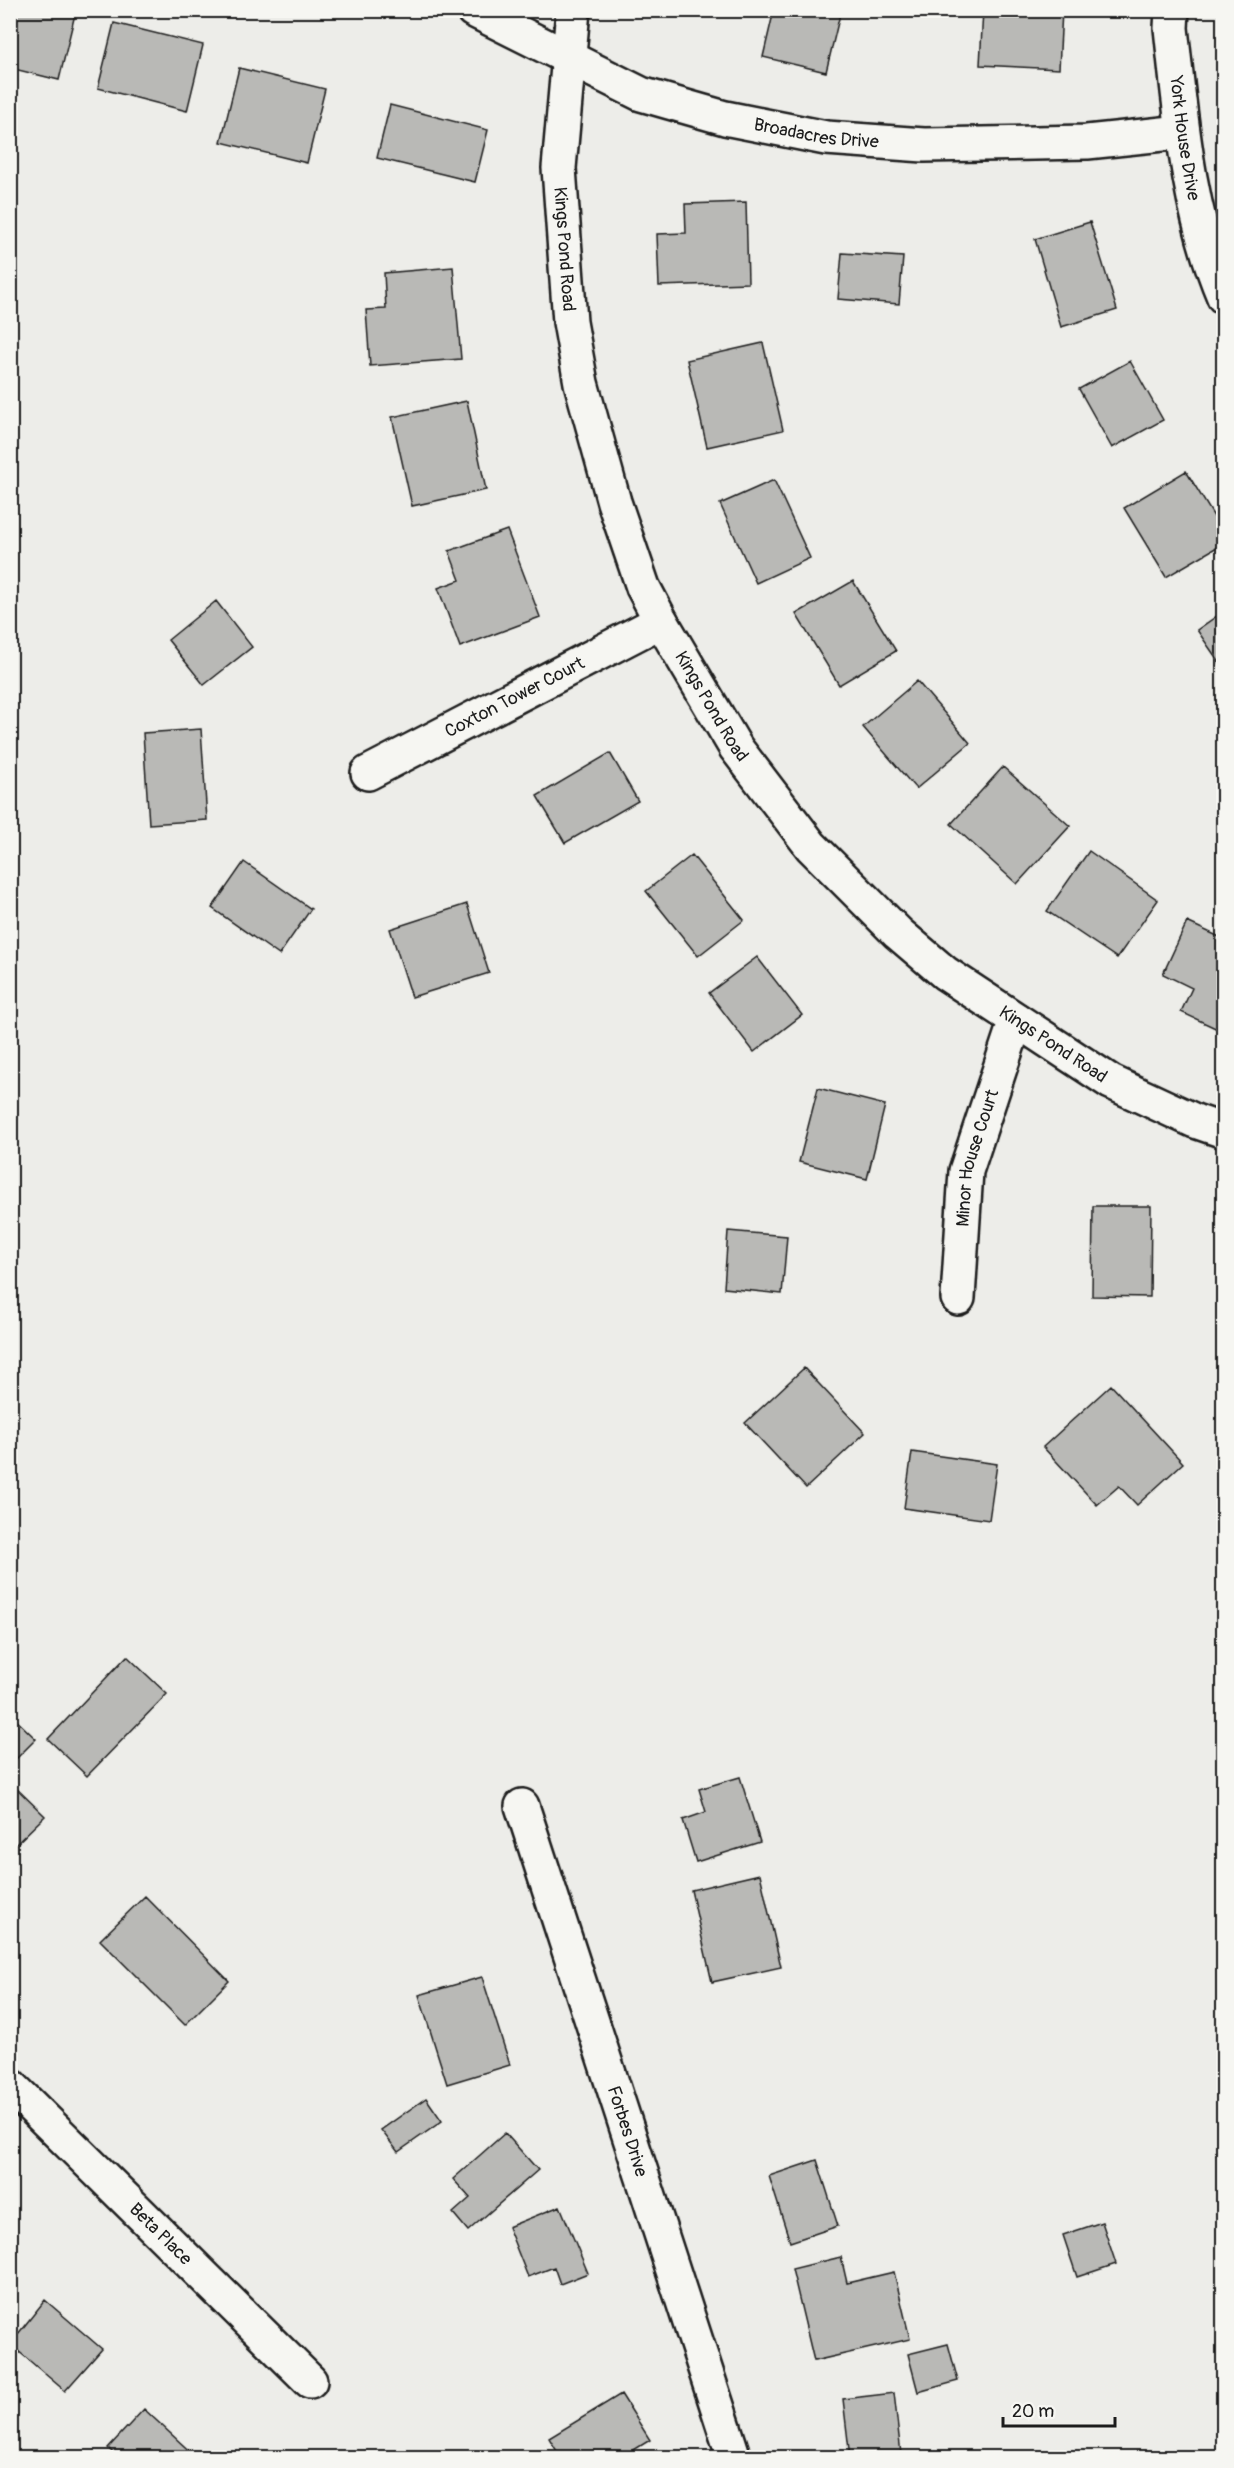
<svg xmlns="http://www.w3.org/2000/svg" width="1234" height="2468" font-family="Pangolin,sans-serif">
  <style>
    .building { fill: #b9b9b6; stroke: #1c1c1c; stroke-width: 1.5 }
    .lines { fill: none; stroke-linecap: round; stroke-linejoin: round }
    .minor-casing { stroke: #1c1c1c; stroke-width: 38 }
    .minor { stroke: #f6f6f2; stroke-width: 33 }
    .labels { text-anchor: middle; stroke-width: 4.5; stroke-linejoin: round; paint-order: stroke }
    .street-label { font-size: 18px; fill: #1c1c1c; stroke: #f6f6f2 }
  </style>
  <rect width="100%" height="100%" fill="#edede9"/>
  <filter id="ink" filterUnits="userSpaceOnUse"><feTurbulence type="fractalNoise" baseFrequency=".0167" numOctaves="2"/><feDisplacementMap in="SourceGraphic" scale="12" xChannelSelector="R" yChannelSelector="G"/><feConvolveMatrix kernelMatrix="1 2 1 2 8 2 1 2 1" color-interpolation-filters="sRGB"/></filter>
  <g filter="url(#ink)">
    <path class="building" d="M10,10H76L59,80L10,68Z
      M774,10H841L826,72L763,57Z
      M983,10H1062L1059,69L980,65Z
      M114,23L203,45L187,111L98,88Z
      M239,68L325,89L307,163L221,142Z
      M390,105L488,130L475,182L377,158Z
      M746,202L748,283L659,286L657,234L686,233L685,204Z
      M1090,222L1117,310L1061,327L1035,239Z
      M842,253L903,257L899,304L838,299Z
      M453,267L461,359L370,366L366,310L386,309L384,273Z
      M763,343L783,430L707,447L687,360Z
      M1130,361L1163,420L1112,448L1079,389Z
      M467,401L486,490L412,506L392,417Z
      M1186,471L1224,533V543L1166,577L1124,508Z
      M774,480L810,558L756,583L720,504Z
      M507,530L540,617L460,647L438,588L460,580L449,551Z
      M853,581L896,651L839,685L796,614Z
      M216,601L252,647L204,685L168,640Z
      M1224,611V669L1197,630Z
      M917,681L970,743L916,789L863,727Z
      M201,729L207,820L149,824L143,733Z
      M610,753L638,801L565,843L537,796Z
      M1003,767L1070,826L1017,884L951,824Z
      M1089,851L1158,900L1117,958L1047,911Z
      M692,855L744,920L698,956L646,891Z
      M244,862L311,909L279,955L212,908Z
      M467,904L489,973L412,997L390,929Z
      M1187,922L1224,939V1032L1181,1012L1192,988L1163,974Z
      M757,957L802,1015L754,1052L709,993Z
      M818,1088L885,1105L867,1179L799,1162Z
      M1093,1206H1151L1150,1297L1092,1296Z
      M728,1231L787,1236L782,1294L724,1288Z
      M804,1368L865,1433L806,1488L745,1423Z
      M1111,1385L1183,1463L1137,1505L1119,1486L1097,1505L1043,1447Z
      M912,1452L997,1464L989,1520L904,1508Z
      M127,1656L167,1694L87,1776L48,1739Z
      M10,1714L36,1739L10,1765Z
      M740,1777L760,1842L696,1862L683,1820L706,1812L699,1789Z
      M10,1782L45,1816L10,1850Z
      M760,1874L781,1967L712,1982L691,1890Z
      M145,1896L229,1981L185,2025L100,1940Z
      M482,1977L510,2065L447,2084L419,1995Z
      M426,2098L442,2121L398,2152L381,2130Z
      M505,2133L538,2170L468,2231L453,2213L470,2198L453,2179Z
      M817,2160L838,2226L790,2242L769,2176Z
      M560,2206L588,2273L560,2284L554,2267L528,2277L508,2227Z
      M1102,2222L1116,2264L1077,2277L1063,2235Z
      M841,2257L847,2283L894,2272L910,2339L814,2361L792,2269Z
      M45,2300L102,2349L65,2391L10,2344Z
      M948,2344L958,2381L918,2392L908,2354Z
      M894,2393L901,2454L850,2458L843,2399Z
      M621,2394L650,2440L621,2458H561L549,2438Z
      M144,2409L197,2458H118L108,2448Z"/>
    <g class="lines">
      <g class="minor-casing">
        <g id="minor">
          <path id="s1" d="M473,10L641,94L725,118L826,138L924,145L1087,142L1182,132"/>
          <path id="s2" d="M573,10L559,168L570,322L581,383L614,502L643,587L661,621L736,748L811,846L898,933L945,973L1111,1082L1195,1121L1224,1131"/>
          <path id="s3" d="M1172,10L1171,28C1181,119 1188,212 1224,297"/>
          <path id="s4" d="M368,773L661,621"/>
          <path id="s5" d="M958,1298L966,1171L1016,1020"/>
          <path id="s6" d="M522,1806L734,2458"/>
          <path id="s7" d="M10,2085L310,2381"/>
        </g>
      </g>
      <use href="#minor" class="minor"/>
    </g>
  </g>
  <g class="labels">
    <g class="street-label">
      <text dy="6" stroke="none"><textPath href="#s1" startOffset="368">Broadacres Drive</textPath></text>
      <text dy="6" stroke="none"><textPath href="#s3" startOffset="129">York House Drive</textPath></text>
      <text dy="6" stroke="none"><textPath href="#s2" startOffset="240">Kings Pond Road</textPath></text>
      <text dy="6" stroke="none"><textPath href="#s4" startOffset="165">Coxton Tower Court</textPath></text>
      <text dy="6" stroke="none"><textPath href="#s2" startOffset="726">Kings Pond Road</textPath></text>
      <text dy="6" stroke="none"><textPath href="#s2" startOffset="1212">Kings Pond Road</textPath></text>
      <text dy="6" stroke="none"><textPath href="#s5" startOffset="142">Minor House Court</textPath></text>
      <text dy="6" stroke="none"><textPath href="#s6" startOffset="342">Forbes Drive</textPath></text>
      <text dy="6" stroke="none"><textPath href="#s7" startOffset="212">Beta Place</textPath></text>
    </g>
  </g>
  <rect width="1234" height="2468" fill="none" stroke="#f6f6f2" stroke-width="36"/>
  <rect x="18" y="18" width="1198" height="2432" fill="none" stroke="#1c1c1c" stroke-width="2" filter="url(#ink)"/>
  <path d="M1003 2417v9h112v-9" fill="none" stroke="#1c1c1c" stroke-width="3"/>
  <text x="1012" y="2417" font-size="18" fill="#1c1c1c" stroke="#f6f6f2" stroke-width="4.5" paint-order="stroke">20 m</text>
</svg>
